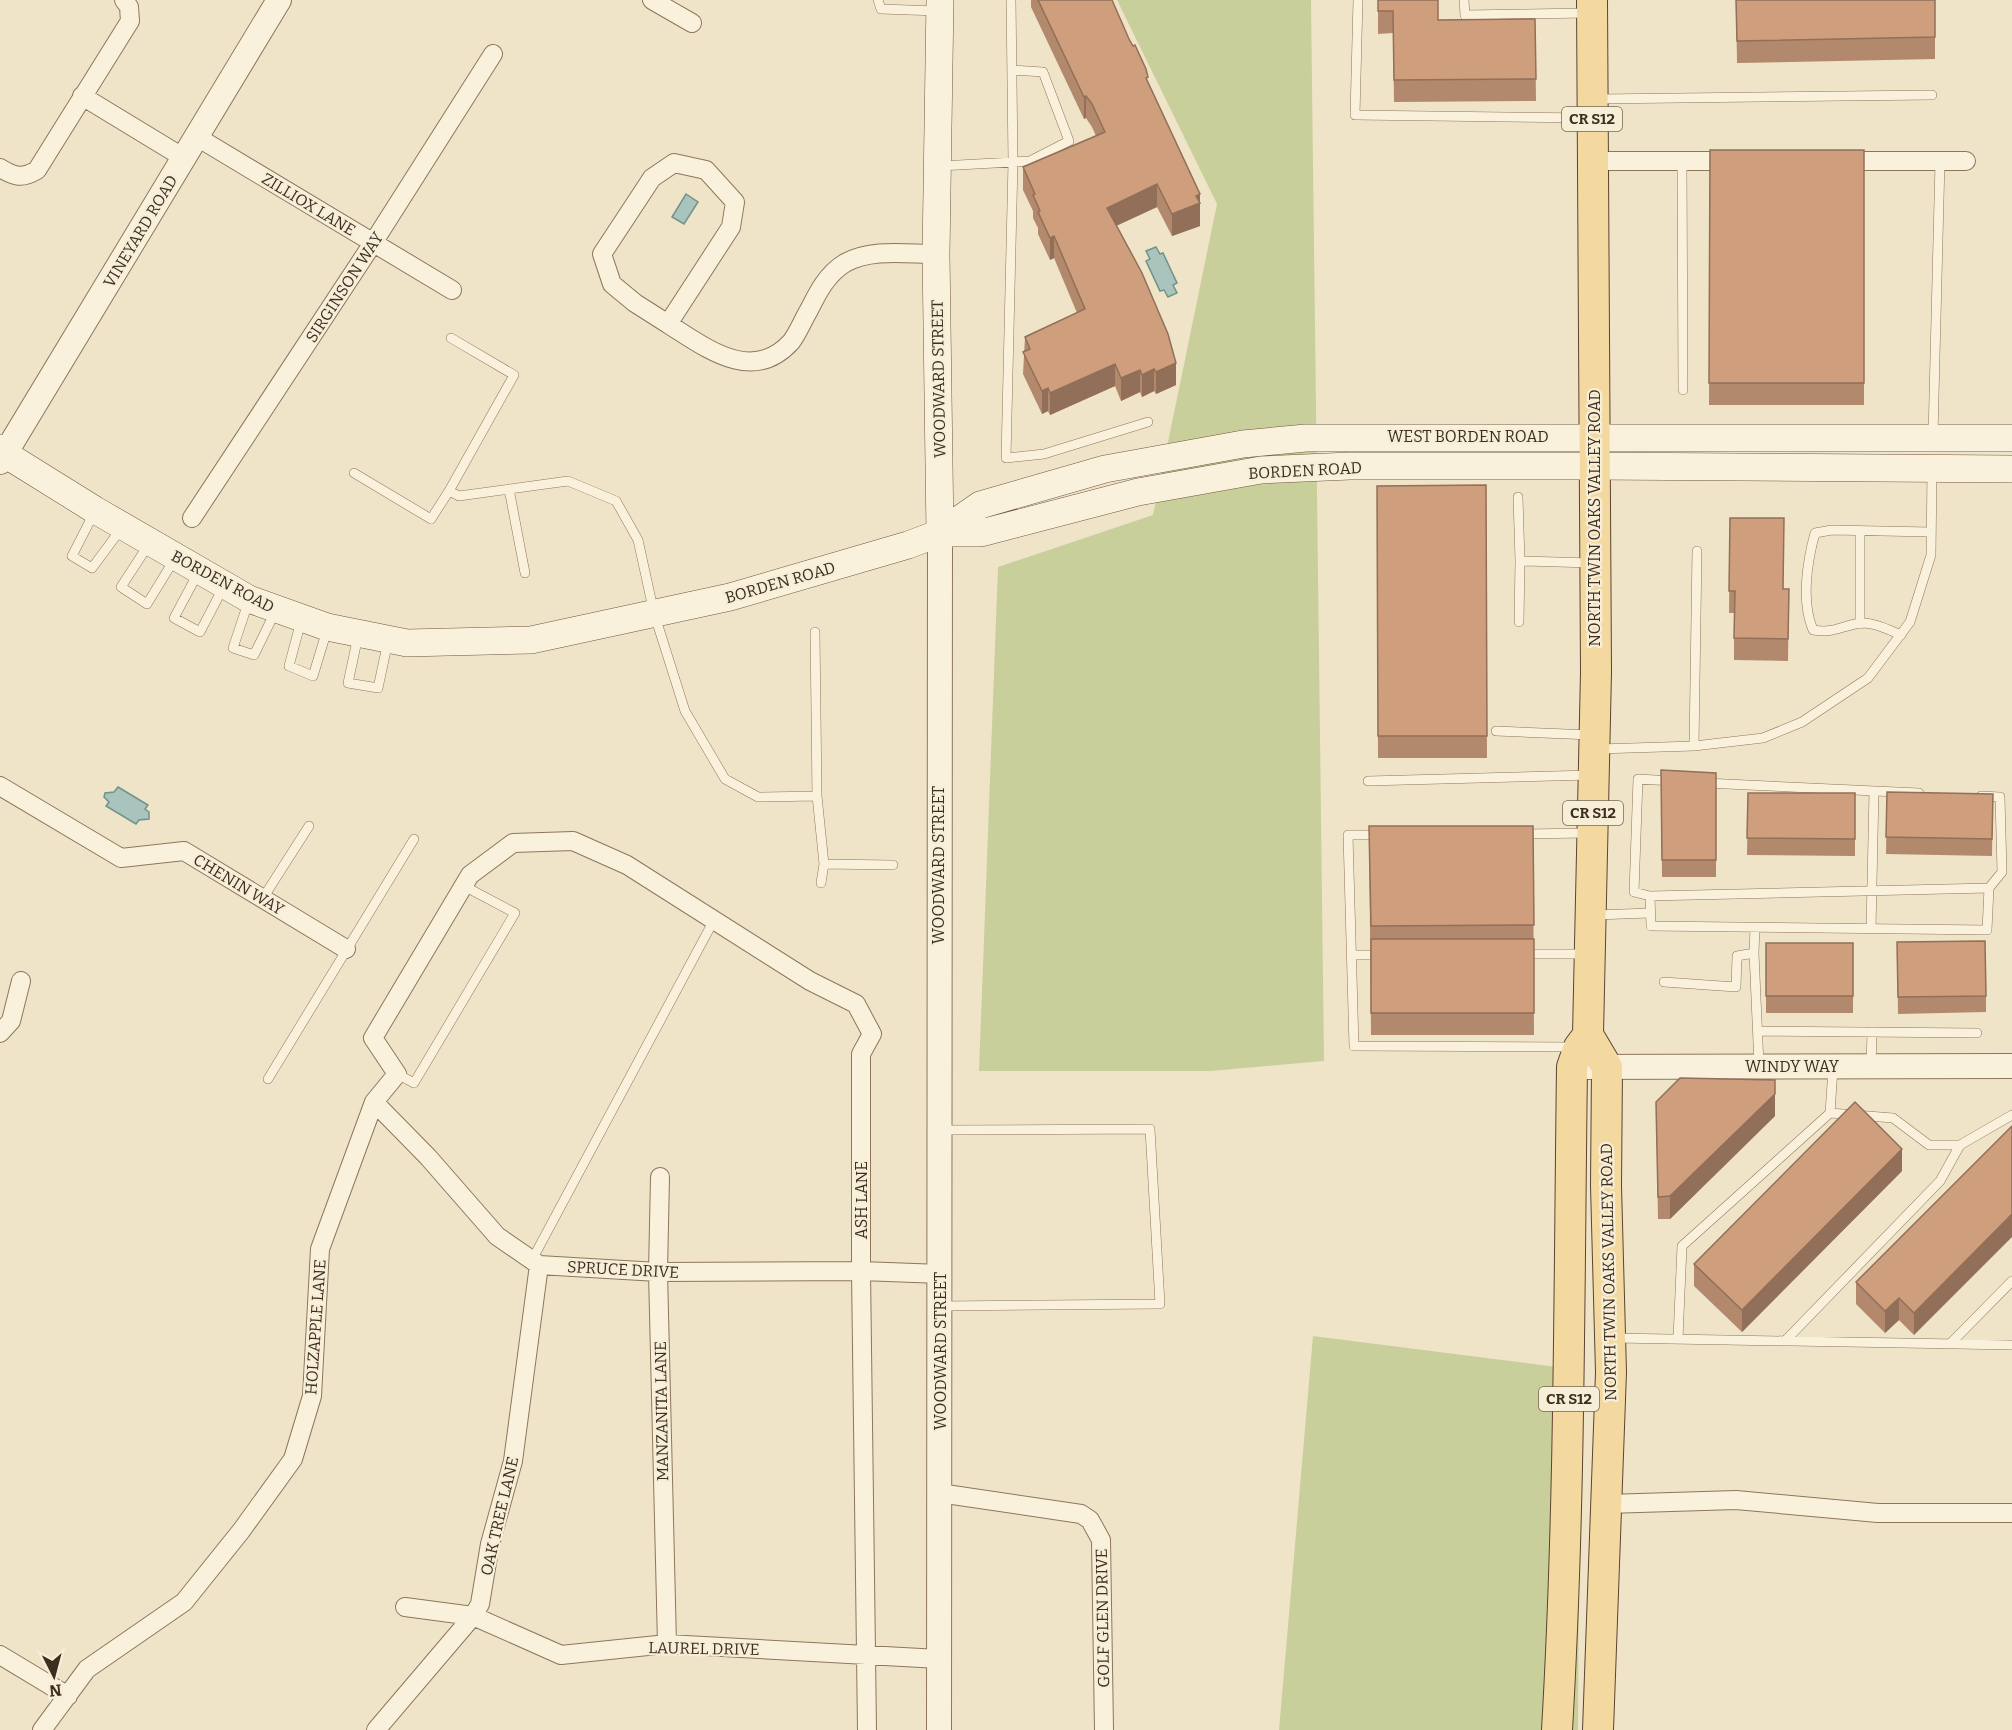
<svg xmlns="http://www.w3.org/2000/svg" width="2012" height="1730" font-family="Bitter,serif">
  <style>
    .green { fill: #c9cf9b }
    .water { fill: #a9c4bc; stroke: #6f938a; stroke-width: 1.5 }
    .lines { fill: none; stroke-linecap: round; stroke-linejoin: round }
    .service-casing { stroke: #8d765c; stroke-width: 10 }
    .minor-casing { stroke: #8d765c; stroke-width: 20 }
    .tertiary-casing { stroke: #8d765c; stroke-width: 26 }
    .secondary-casing { stroke: #6f573f; stroke-width: 28 }
    .primary-casing { stroke: #5b4430; stroke-width: 32 }
    .service { stroke: #faf1dc; stroke-width: 9 }
    .minor { stroke: #faf1dc; stroke-width: 18 }
    .tertiary { stroke: #faf1dc; stroke-width: 24 }
    .secondary { stroke: #faf1dc; stroke-width: 27 }
    .primary { stroke: #f3d9a0; stroke-width: 30 }
    .wall { fill: #b2896c }
    .shaded-wall { fill: #916f58 }
    .building { fill: #cf9f7d; stroke: #916f58; stroke-width: 1.5 }
    .labels { text-anchor: middle; stroke-width: 4.5; stroke-linejoin: round; paint-order: stroke }
    .shield { fill: #f7eed8; stroke: #756857; stroke-width: 1.5 }
    .shield-label { font-size: 15px; font-weight: bold; fill: #3d2e20 }
    .street-label { font-size: 16px; fill: #3d2e20; stroke: #f7eed8 }
  </style>
  <rect width="100%" height="100%" fill="#f0e4c8"/>
  <path class="green" d="M1117,0H1311L1324,1061L1211,1071H979L998,567L1153,515L1217,204Z
    M1313,1336L1580,1370L1578,1730H1279Z"/>
  <path class="water" d="M686,194L698,202L684,224L672,217Z
    M1156,247L1160,254L1163,253L1177,283L1173,285L1177,293L1168,297L1164,290L1160,291L1146,261L1150,259L1146,251Z
    M118,787L148,805L145,809L149,812V819L139,820L136,824L106,806L109,802L104,797L105,793L114,792Z"/>
  <g class="lines">
    <g class="service-casing">
      <path id="service" d="M878,0L881,9L937,11
        M1011,0L1013,162L1006,458L1044,454L1148,422
        M1358,0L1355,115L1590,118
        M1464,0L1465,15L1588,13
        M1598,99L1932,95
        M1682,161L1683,390
        M940,166L1030,161L1069,141L1043,72L1012,70
        M1933,436L1940,161
        M354,473L431,519L449,491L459,496L568,481L616,501L638,540L654,613L685,711L725,779L758,797L817,796L824,864L821,883
        M509,489L525,573
        M449,491L514,375L451,338
        M1518,497L1520,561
        M94,513L72,556L92,568L121,529
        M1860,531V624
        M149,544L121,587L147,604L174,560
        M198,573L174,618L200,632L223,588
        M248,603L233,648L254,655L275,612
        M301,621L289,666L313,676L327,630
        M1519,622L1520,561L1591,563
        M815,632L817,796
        M1901,635C1887,629 1869,620 1855,624C1837,628 1833,633 1813,630C1801,602 1807,562 1815,533L1832,530L1931,532
        M358,636L348,683L378,688L388,641
        M1496,731L1592,735
        M1694,746L1763,738L1802,722L1868,678L1910,622L1931,555L1932,471
        M1599,749L1694,746L1697,551
        M1368,781L1591,775
        M1705,783L1919,793
        M1981,796L2000,797L2002,872L1989,888
        M1523,834L1587,833
        M1380,835H1348L1354,1046L1574,1047
        M824,864L893,865
        M1989,888L1987,930L1651,926L1650,896Z
        M1650,896L1634,892L1638,779L1673,781
        M263,898L309,826
        M1596,915L1649,913
        M1871,929L1874,791
        M1754,953L1759,1065
        M1522,954H1586
        M1351,955H1382
        M1664,982L1736,987L1737,956L1754,953L1755,927
        M1757,1031L1977,1033
        M1871,1066L1872,1032
        M397,1074L414,1083L515,913L464,886
        M268,1079L414,839
        M1830,1113L1893,1118L1929,1145H1960L2012,1115
        M532,1260L714,920
        M941,1306L1160,1304L1150,1129L941,1130
        M1615,1338L2012,1345
        M1678,1339L1682,1246L1830,1113L1833,1069
        M1785,1341L1940,1181L1960,1145
        M1950,1344L2012,1281"/>
    </g>
    <g class="minor-casing">
      <path id="minor" d="M652,0L692,23
        M82,96L184,158
        M197,137L452,290
        M1592,161H1735
        M1840,161H1966
        M674,163L706,170L735,202L731,227L668,324L635,303L612,284L602,254L652,178Z
        M0,168C15,177 22,179 37,170L130,21L129,7L124,0
        M668,324C705,347 752,385 791,342C798,333 803,320 809,310C818,292 827,274 845,263C871,248 907,254 936,254
        M192,518L373,243L493,54
        M0,786L121,858L184,851L346,949
        M0,1033L11,1021L21,981
        M374,1102L428,1157L497,1236L539,1265L658,1272L861,1271L941,1274
        M660,1177L658,1272L667,1644
        M939,1493L1081,1514L1090,1520L1101,1540L1104,1730
        M1607,1504L1736,1500L1878,1513H2012
        M405,1607L473,1616L561,1655L667,1644L939,1659
        M0,1655L68,1696
        M42,1730L87,1669L184,1602L241,1531L293,1459L312,1396L320,1249L374,1102L397,1074L373,1038L470,875L513,843L573,841L627,865L810,981L856,1004L872,1034L861,1054V1271L867,1730
        M376,1730L473,1616L480,1604L490,1544L513,1461L539,1265"/>
    </g>
    <g class="tertiary-casing">
      <path id="tertiary" d="M0,462L279,0
        M1572,1067L2012,1066
        M939,1730L940,533"/>
    </g>
    <g class="secondary-casing">
      <path id="secondary" d="M0,448L5,454L95,510L249,599L327,627L407,643L531,640L730,597L908,545L940,533H981L1138,492L1261,470L1350,466H1593L2012,469
        M940,533L980,505L1105,469L1243,444L1306,438H2012
        M940,533L936,254L940,0"/>
    </g>
    <g class="primary-casing">
      <path id="primary" d="M1592,0L1596,672L1588,1035L1607,1067L1606,1186L1611,1372L1598,1730
        M1557,1730C1570,1509 1569,1288 1572,1067L1579,1047L1588,1035"/>
    </g>
    <use href="#service" class="service"/>
    <use href="#minor" class="minor"/>
    <use href="#tertiary" class="tertiary"/>
    <use href="#secondary" class="secondary"/>
    <use href="#primary" class="primary"/>
  </g>
  <path class="wall" d="M1031,0H1112L1148,84L1200,194V226L1172,236L1157,207L1116,226L1176,385L1156,394L1154,391L1142,397L1140,392L1121,401L1115,386L1050,415L1048,411L1042,414L1023,374L1025,337L1077,313L1054,258L1050,260L1038,234V228L1033,218V211L1023,190V167L1096,136L1092,127L1086,118L1084,119L1031,7Z
    M1378,0L1438,20L1535,19L1536,101L1394,102L1393,33L1378,34Z
    M1736,0H1935V59L1737,63Z
    M1710,150H1864V405H1709Z
    M1486,485L1487,758H1378L1377,486Z
    M1730,518L1783,589H1789L1788,661L1734,660V613H1729Z
    M1661,770L1716,773V877H1662Z
    M1887,792L1993,794L1992,856L1886,854Z
    M1748,793H1855V856L1747,855Z
    M1369,826H1533L1534,1035H1371Z
    M1897,942L1986,996V1012L1898,1014Z
    M1766,943H1853V1013H1766Z
    M1656,1102L1775,1116L1670,1219H1658Z
    M2012,1126L1914,1335L1899,1320L1885,1333L1856,1304V1282Z
    M1902,1171L1742,1332L1694,1286V1264Z"/>
  <path class="shaded-wall" d="M1086,96V118L1084,119V97Z
    M1157,184V207L1107,230V208Z
    M1200,194V226L1172,236V214Z
    M1054,236V258L1050,260V238Z
    M1176,363V385L1156,394V372Z
    M1115,364V386L1050,415V393Z
    M1154,369V391L1142,397V375Z
    M1140,370V392L1121,401V378Z
    M1048,388V411L1042,414V391Z
    M1775,1080V1116L1670,1219V1196Z
    M1902,1149V1171L1742,1332V1310Z
    M2012,1214V1237L1914,1335V1313Z
    M1899,1298V1320L1885,1333V1311Z"/>
  <path class="building" d="M1038,0H1112L1129,39L1133,46L1135,45L1146,69L1148,77L1146,78L1200,194L1196,196L1200,203L1172,214L1157,184L1107,208L1142,273L1168,334L1176,363L1156,372L1154,369L1142,375L1140,370L1121,378L1115,364L1050,393L1048,388L1042,391L1023,352L1030,349L1025,337L1085,309L1054,236L1050,238L1038,212L1040,211L1033,195L1035,194L1023,167L1105,132L1092,104L1086,96L1084,97Z
    M1378,0H1438V20L1535,19L1536,79L1394,80L1393,11H1378Z
    M1736,0H1935V37L1737,41Z
    M1710,150H1864V383H1709Z
    M1486,485L1487,736H1378L1377,486Z
    M1730,518H1784L1783,589H1789L1788,639L1734,638L1735,591H1729Z
    M1661,770L1716,773V860H1662Z
    M1887,792L1993,794L1992,839L1886,837Z
    M1748,793H1855V839L1747,838Z
    M1369,826H1533L1534,925L1371,926Z
    M1371,939H1534V1013H1371Z
    M1985,941L1986,996L1898,997L1897,942Z
    M1766,943H1853V996H1766Z
    M1680,1078L1775,1080V1094L1670,1196L1658,1197L1656,1102Z
    M1855,1102L1902,1149L1742,1310L1694,1264Z
    M2012,1126V1214L1914,1313L1899,1298L1885,1311L1856,1282Z"/>
  <g class="labels">
    <g class="shield">
      <rect x="1562" y="107" width="60" height="24" rx="4.5"/>
      <rect x="1563" y="801" width="60" height="24" rx="4.5"/>
      <rect x="1539" y="1387" width="60" height="24" rx="4.5"/>
    </g>
    <g class="shield-label">
      <text x="1592" y="124">CR S12</text>
      <text x="1593" y="818">CR S12</text>
      <text x="1569" y="1404">CR S12</text>
    </g>
    <g class="street-label">
      <text transform="translate(309 204) rotate(31)" y="6">ZILLIOX LANE</text>
      <text transform="translate(140 231) rotate(-59)" y="6">VINEYARD ROAD</text>
      <text transform="translate(344 287) rotate(-57)" y="6">SIRGINSON WAY</text>
      <text transform="translate(938 379) rotate(-91)" y="6">WOODWARD STREET</text>
      <text x="1468" y="442">WEST BORDEN ROAD</text>
      <text transform="translate(1305 470) rotate(-3)" y="6">BORDEN ROAD</text>
      <text transform="translate(1594 518) rotate(-90)" y="6">NORTH TWIN OAKS VALLEY ROAD</text>
      <text transform="translate(223 581) rotate(28)" y="6">BORDEN ROAD</text>
      <text transform="translate(780 582) rotate(-16)" y="6">BORDEN ROAD</text>
      <text transform="translate(938 865) rotate(-90)" y="6">WOODWARD STREET</text>
      <text transform="translate(239 884) rotate(31)" y="6">CHENIN WAY</text>
      <text x="1792" y="1072">WINDY WAY</text>
      <text transform="translate(861 1200) rotate(-90)" y="6">ASH LANE</text>
      <text transform="translate(623 1269) rotate(3)" y="6">SPRUCE DRIVE</text>
      <text transform="translate(1608 1272) rotate(-91)" y="6">NORTH TWIN OAKS VALLEY ROAD</text>
      <text transform="translate(315 1327) rotate(-86)" y="6">HOLZAPPLE LANE</text>
      <text transform="translate(940 1351) rotate(-90)" y="6">WOODWARD STREET</text>
      <text transform="translate(661 1411) rotate(-91)" y="6">MANZANITA LANE</text>
      <text transform="translate(499 1516) rotate(-77)" y="6">OAK TREE LANE</text>
      <text transform="translate(1102 1618) rotate(-91)" y="6">GOLF GLEN DRIVE</text>
      <text transform="translate(704 1648) rotate(1)" y="6">LAUREL DRIVE</text>
    </g>
  </g>
  <g transform="translate(54 1676) rotate(174)" stroke="#f7eed8" stroke-width="4.5" paint-order="stroke">
  <path d="M0-4.5L10 22L0 15L-10 22Z" fill="#3d2e20"/>
  <text y="-9" font-size="16" font-weight="bold" text-anchor="middle" fill="#3d2e20">N</text>
  </g>
</svg>
